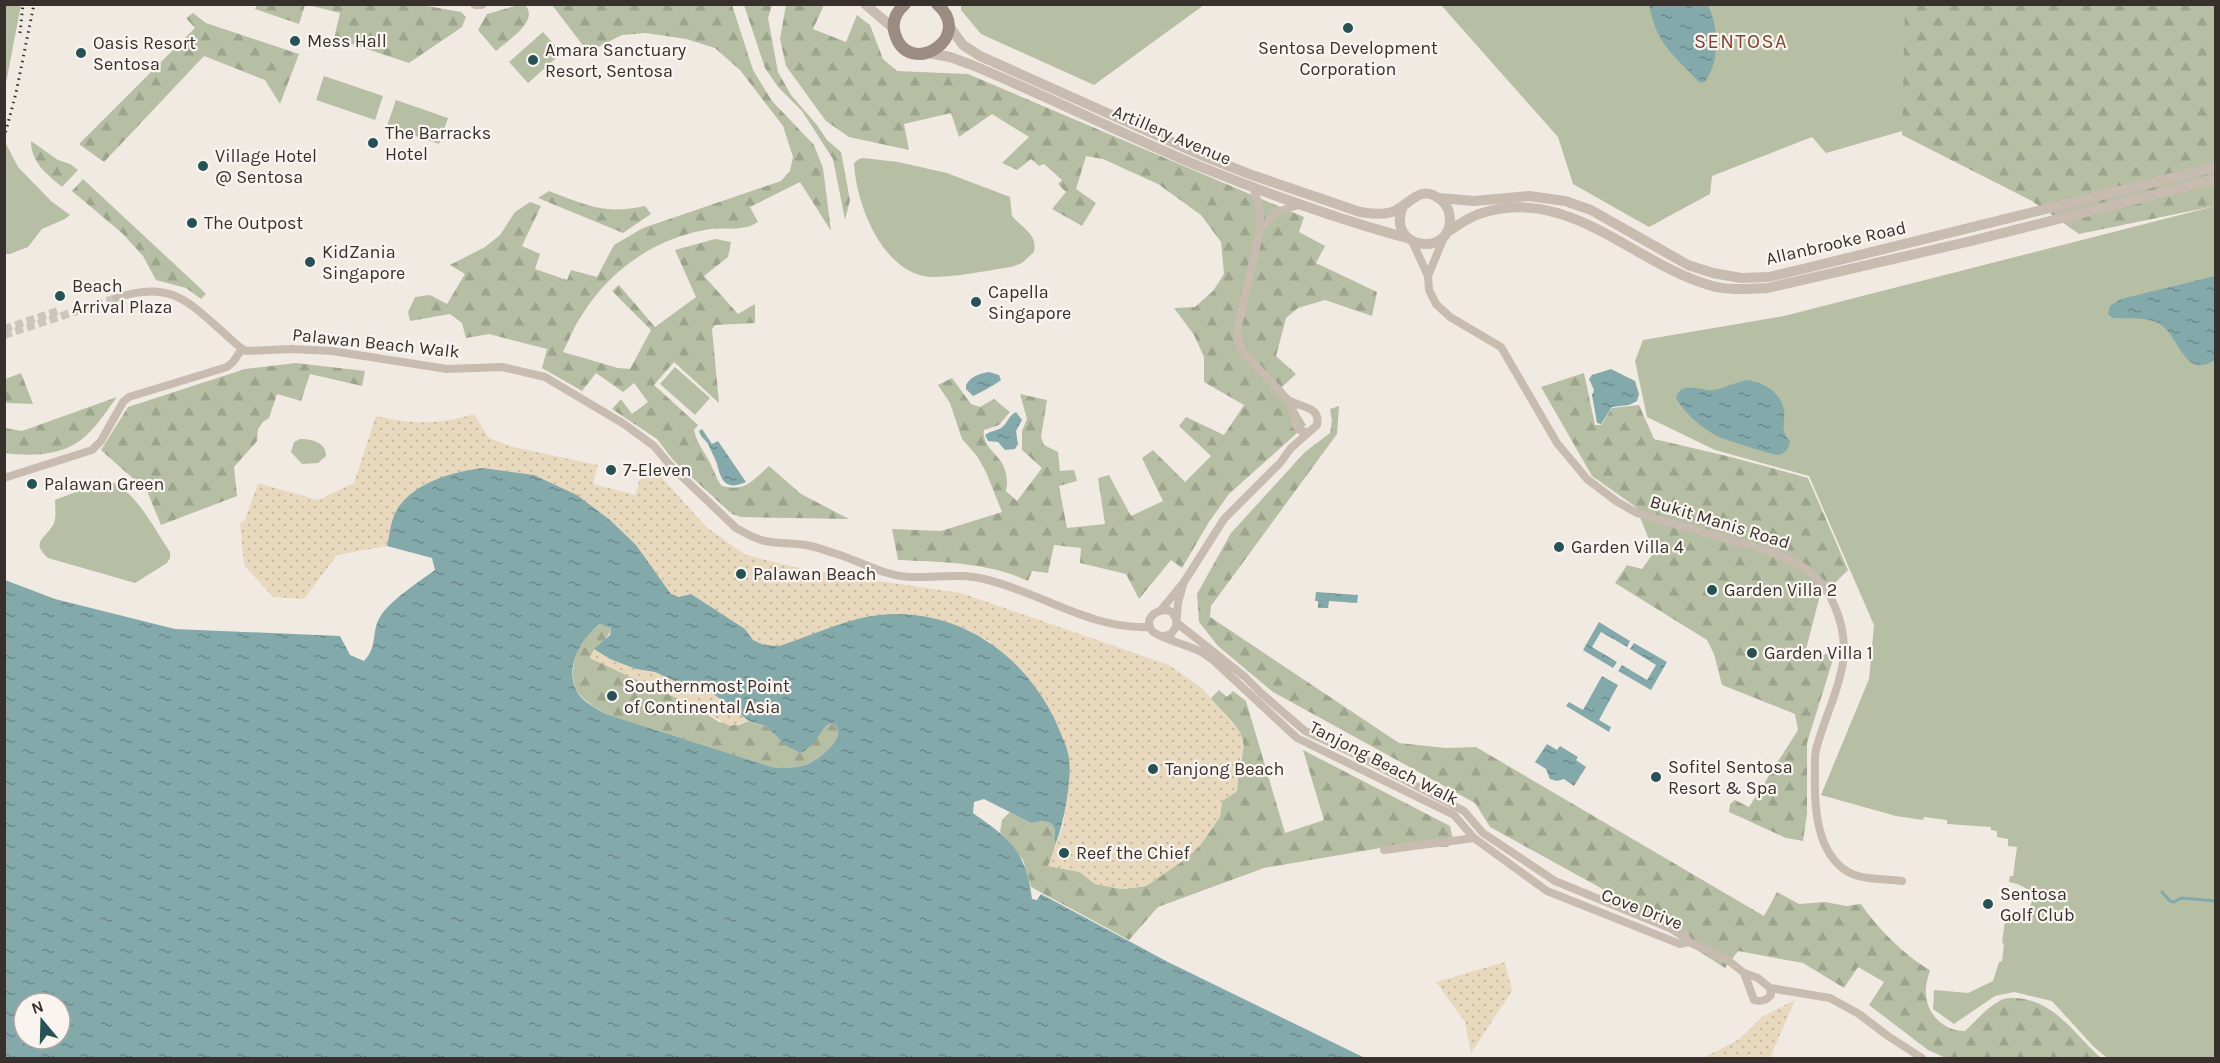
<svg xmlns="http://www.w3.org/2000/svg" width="2220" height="1063" font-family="Karla,sans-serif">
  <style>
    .green { fill: #b6bfa4 }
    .forest { fill: url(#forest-firs) }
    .sand { fill: url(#sand-dots) }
    .water { fill: url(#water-ripples); fill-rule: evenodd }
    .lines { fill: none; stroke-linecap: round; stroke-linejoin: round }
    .stream { stroke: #84a9ab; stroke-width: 3 }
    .minor-tunnel { stroke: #ccc5be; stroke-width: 8; stroke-dasharray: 8 4; stroke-linecap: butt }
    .minor { stroke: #c8bbaf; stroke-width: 8 }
    .tertiary { stroke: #c8bbaf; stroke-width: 10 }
    .secondary { stroke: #9c8b81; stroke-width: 12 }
    .rail { stroke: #38302c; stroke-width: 3; stroke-dasharray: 1.5 4.5; stroke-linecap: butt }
    .poi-dot { fill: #265255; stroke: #f9f4ef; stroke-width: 2 }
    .labels { text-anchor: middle; stroke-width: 4.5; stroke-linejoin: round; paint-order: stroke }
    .poi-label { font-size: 18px; fill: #38302c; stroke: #f9f4ef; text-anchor: start }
    .street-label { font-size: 18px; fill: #38302c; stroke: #f9f4ef }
    .neighbourhood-label { font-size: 20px; letter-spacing: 1.5px; fill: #7e422f; stroke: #f9f4ef }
  </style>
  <defs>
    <pattern id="forest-firs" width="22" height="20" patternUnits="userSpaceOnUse" patternTransform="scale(1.5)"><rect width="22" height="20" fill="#b6bfa4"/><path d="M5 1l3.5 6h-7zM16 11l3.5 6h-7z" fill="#9da48d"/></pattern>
    <pattern id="sand-dots" width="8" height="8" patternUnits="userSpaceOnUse" patternTransform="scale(1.5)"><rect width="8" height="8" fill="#e8d9be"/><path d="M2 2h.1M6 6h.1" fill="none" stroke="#c8bba3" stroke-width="1.8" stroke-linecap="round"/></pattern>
    <pattern id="water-ripples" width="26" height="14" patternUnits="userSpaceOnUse" patternTransform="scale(1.5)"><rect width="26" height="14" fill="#84a9ab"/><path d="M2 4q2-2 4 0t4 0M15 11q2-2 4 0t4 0" fill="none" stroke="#6d8a8b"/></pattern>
  </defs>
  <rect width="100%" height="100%" fill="#f1eae2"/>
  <path class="green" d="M5,4L21,5L5,88L4,5Z
    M961,5V4L1204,5L1094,85L981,34L961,10Z
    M1441,5H1918L1916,127L1826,153L1812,137L1712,176L1710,194L1649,227L1573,184L1558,137Z
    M543,32L562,53L528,83L509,62Z
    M324,76L383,96L375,120L316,100Z
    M396,100L448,118L439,144L387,126Z
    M4,140L18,167L51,201L70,215L65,219L42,229L28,247L10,254H4Z
    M863,158L898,162L947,173L1010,197L1012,216C1022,228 1038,234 1034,252L1022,263L1011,267C990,270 942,280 923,276C880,266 856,203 854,163L859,159Z
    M2215,206V1058H2107L2093,1046L2052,1001L2014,992L1995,996L1954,1024L1933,1009L1934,990L1968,993L1993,981L1999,962L2002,961L2004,944L2002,943L2006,913L2021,914C2043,900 2029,885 2009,882L2010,876H2013L2017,847L2008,846V839L1997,837V831L1991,830V827L1947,824V820L1924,817L1923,820L1896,816L1821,795L1869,679L1874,625L1809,476L1715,450L1647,417L1635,361L1643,340L1784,316Z
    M675,367L710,398L695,415L660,384Z
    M300,439C312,439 326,442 326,456L318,463L302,464L291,452L294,442Z
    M108,480C137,492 153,527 170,552V558L167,563L135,583L48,558C30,542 45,539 53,525C57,517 55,508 55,500Z"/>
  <path class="forest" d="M257,4H305V5L299,24L255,9Z
    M308,5L416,4L461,12L466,17L462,27L409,63L334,38L340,13Z
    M519,5H525C540,21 508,40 496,51L478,30L487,14Z
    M552,5H732L753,70L772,101L814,145L823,168L831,231L800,182L750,207L758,222C742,233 723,226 705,230C654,239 609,271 582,315C574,326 569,340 563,352L618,368L630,369L651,330L612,291L619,285L655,327L696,297L675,250L715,239L731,242L728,257L704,276L738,314L755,304V323L715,325L712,329L719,403L674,362L654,385L698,425L694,430C697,444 705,452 711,465C715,472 716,479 722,486C746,492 752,481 769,466L801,494L849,519L741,517L732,514L674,461L657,439L612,409L621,399L632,414L648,402L634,383L623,392L596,373L582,391L542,368L547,349L489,334L466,338L462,323L450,314L410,321L408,312L415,297L430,295L447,304L465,274L450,265L485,247L500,235L515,212L530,202L541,206L522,246L540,254L535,269L567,280L571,270L597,277L614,245L643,228L781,181L790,171L793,157L783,126L740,70L715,48L686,39L646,33L622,35L588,52Z
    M744,5H772L768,18L778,72L791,95L817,125L827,140L841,152L850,200L845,220L833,159L802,111L778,87L765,68Z
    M786,5H824L813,29L846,42L857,15L870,25L883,59L897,71L968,74L1304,217L1299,232L1325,246L1316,263L1377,292L1372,316L1325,300L1298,308L1286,318L1276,356L1296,374L1282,387L1306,425L1229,494L1209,522L1182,568L1171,560L1139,599L1126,574L1080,563L1081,548L1054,545L1048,573L1032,571L1028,581C988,562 942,562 898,560L892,529L941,531L1002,512L986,472L977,456L962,439L950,403L938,385L952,378L971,404L980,407L994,399L1010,412L999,425L984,430C982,445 995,452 1002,463C1007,471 1008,483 1006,491L1017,501L1042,468L1022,450V431L1027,419L1020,394L1047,400L1041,437L1044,445L1058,452L1060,471L1074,470L1077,481L1059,486L1067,528L1105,524L1098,478L1109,475L1131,516L1163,501L1142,458L1153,450L1185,482L1211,456L1179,426L1186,417L1224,435L1244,405L1204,382V357L1194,335L1174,308L1195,307L1213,291L1224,274L1221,242L1201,215L1158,184L1103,159L1086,156L1076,189L1096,203L1082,226L1052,209L1066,192L1058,184L1062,180L1044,164L1039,166L1031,159L1017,170L1002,163L1029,137L992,114L959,137L951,113L904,124L909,150L849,137L826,121L786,66L780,39Z
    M1905,5H2215V206L2079,234L2032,201L1902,135Z
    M193,13L206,23L299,54L280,104L265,80L204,56L104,162L79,144L195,28L186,18Z
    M31,141L58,160L70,164L78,170L62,187C47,174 31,163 31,141Z
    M83,179L199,287L206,294L201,299L186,288L156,280L143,256L123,234L72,191Z
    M549,191C586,205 604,215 645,206L651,214L623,233L538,198Z
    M296,363L365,371L362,386L310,374L301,401L277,394L269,418L263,422L258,429L257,441L234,467L237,496L161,525L147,491L101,450L128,407L245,369Z
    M21,373L33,404L7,403L5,399V379Z
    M1584,373L1595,425H1601L1612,408L1639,405L1654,439L1731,457L1808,478L1848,570L1819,599L1804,657L1835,653L1807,743V814L1803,841L1786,838L1729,812L1730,804L1735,800L1749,807L1798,730L1795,714L1722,685L1714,654L1707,640L1615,583L1627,565L1642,569L1654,552L1636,507L1592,476L1541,387Z
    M117,397C105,413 91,436 73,445C54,456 26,456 5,453V428L22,431Z
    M1339,406L1337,434L1211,606L1210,617L1399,743L1446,748L1476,747L1764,916L1777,892L1799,904L1825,902L1846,906L1861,904C1877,928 1905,956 1930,970C1928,977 1925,987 1926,994C1927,1015 1944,1031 1965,1031C1977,1020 1987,1007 2001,1000C2005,998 2009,998 2014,998C2054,999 2075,1035 2101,1058H1946L1928,1050L1869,1005L1884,982L1858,967L1844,988L1803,963L1738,951L1725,968L1599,887L1490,827L1475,803L1273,692L1218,646L1199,622L1197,594L1231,533L1305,452L1330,433L1332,421L1330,409Z
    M601,624L611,628C609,640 595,646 590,658L696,707L719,722L739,725L749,721L766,726L789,747L801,753L827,725L833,723C850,736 819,759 808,764C797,768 787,768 775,768L606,714C596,708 587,703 579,694C569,682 573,658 580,644C584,635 593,630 601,624Z
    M1219,690L1227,697L1233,691L1246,701L1285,833L1324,820L1303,750L1450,826L1453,840L1448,847H1437L1415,842L1264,868L1158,907L1129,940L1031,887L1023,860L1000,832L1002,820L1010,812L1031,823L1042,821L1051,823L1055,829L1054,840L1056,843L1049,866L1080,872L1095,884L1122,889L1146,886L1187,858L1201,844L1220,817L1222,801L1237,791C1237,773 1242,764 1243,748C1246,730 1221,711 1210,699Z"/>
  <path class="sand" d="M474,414L489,438L513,447L598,465L593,484L635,495L640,479L657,472L706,527L746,555L810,571L961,593L1169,665L1203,689L1240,732L1244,747L1240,760L1237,791L1222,801L1220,817L1201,844L1187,858L1146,886L1122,889L1095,884L1080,872L1048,866L1063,826L1066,806L1069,759L989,641L963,628L934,619L865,618L779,646L764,645L753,640L745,629L691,595L679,597L671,594L636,545L577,495L534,475L483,468L393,517L387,546L337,555L304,599L273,597L244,565L240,523L245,520L258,483L318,500L354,483L376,416C411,424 439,425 474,414Z
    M594,649L610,659L636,669L655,672L683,685L703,686L749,721L730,726L696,707L590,658Z
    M1505,962L1512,991L1471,1053L1465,1022L1436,982Z
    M1795,1000L1770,1058H1703L1740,1039L1763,1016Z"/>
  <path class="water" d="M1649,5H1708C1719,28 1720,61 1705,82L1701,83L1698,81C1672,53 1657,45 1649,5Z
    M2215,276V360C2182,381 2180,332 2156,322C2143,317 2126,319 2113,318L2108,314L2110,306L2121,299Z
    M1611,369L1635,381L1639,394L1637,401L1629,405L1612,407L1601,424L1597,423L1592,395L1594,390L1589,379L1592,375Z
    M989,372L999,375L1001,380C999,382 977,395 973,396L966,389V385C971,376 979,374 989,372Z
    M1747,380C1763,382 1780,392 1784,409C1786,422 1779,430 1790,441C1789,448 1786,453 1779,455C1776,456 1722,439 1717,436C1702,428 1684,413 1676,398C1681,379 1702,392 1714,390C1725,388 1736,382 1747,380Z
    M1016,412L1022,420L1016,431L1018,444L1015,449L1005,450L998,442L988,441L985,435C990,431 996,431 1001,428C1008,423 1008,416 1016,412Z
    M702,429L712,444L718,441L746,482C726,491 721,481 717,464C716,460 711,451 709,446C707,440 701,439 699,431Z
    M483,468L534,475L577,495L610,520L636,545L671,594L679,597L691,594L745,629L753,640L764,645L779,646C817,634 857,613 897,614C968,615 1025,658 1055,720C1060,732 1067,745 1069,758C1072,780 1064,822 1056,843L1054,840L1055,829L1051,823L1042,821L1031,823L984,799L974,802L973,813C1010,839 1026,851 1032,899L1037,900L1041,894L1168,962L1365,1058H5V580L55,599L175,629L340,636L350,655L364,661C378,647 371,632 380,617C389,601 420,581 435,570L432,558L387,546C389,537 390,527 393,518C406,484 451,472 483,468ZM600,624L611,628L610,635L594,649L610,659L636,669L655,672L683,685L703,686L749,721L766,726L788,747L801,753C813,747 818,735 827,725L833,723C850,736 819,759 808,764C797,768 787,768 775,768L606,714C596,708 582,702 576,690C565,666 581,638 600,624ZM24,1003H60V1039H24Z
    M1316,592L1358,595L1357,603L1329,601L1328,608H1318V601H1315Z
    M1599,622L1630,641L1627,647L1601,632L1592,647L1617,662L1613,668L1583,650Z
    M1634,643L1667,662L1651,690L1618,671L1622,665L1647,680L1656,665L1630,649Z
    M1602,676L1618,685L1599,720L1611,727L1609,732L1566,706L1569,702L1583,710Z
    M1547,744L1557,750L1560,746L1578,757L1576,760L1586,767L1574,786L1564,779L1557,781L1550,779L1546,769L1535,762Z"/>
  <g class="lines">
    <path class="stream" d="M2216,718V723
      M2162,892L2170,901L2174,902L2181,898L2216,901"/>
    <path class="minor-tunnel" d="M4,329L58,311
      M4,335L116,298"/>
    <path class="minor" d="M1253,187L1260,208V230L1238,326V341L1244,353L1288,400L1295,415L1296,426L1301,431L1308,432
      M1260,230L1277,212L1301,204
      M1412,241L1428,276L1429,290L1436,304L1450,317L1501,347L1557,443L1587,479L1616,501L1637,513C1666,522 1695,530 1724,538C1754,547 1787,553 1812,574C1822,582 1830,595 1835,607C1858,660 1831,696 1817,746C1814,754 1815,765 1815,773C1814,805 1816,853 1848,872C1863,880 1885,879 1902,881
      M1428,276L1444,237
      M116,298C169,280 187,300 224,333C231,339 238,347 246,351L292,349L332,351L447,369L502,367L545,377L624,424L654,446L670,465L736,528C745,533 755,539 765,541C779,544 793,543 806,545C817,547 827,551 837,554C862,562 884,576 911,577C935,578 960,573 984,579C1041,592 1090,630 1150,627
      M4,478L92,450L101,441L123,402L129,397L227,367L233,362L242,349
      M1161,610L1184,582L1224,519L1280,463L1291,448L1317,425C1321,406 1301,408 1288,400
      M1176,619L1172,612C1160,606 1142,617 1152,631C1156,636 1188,646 1197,650C1203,652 1208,657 1213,660L1297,738L1454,815L1474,838L1547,891L1680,944L1689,942L1728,960L1744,973L1758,978L1770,988L1830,998L1859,1014L1888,1036L1922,1058
      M1177,623L1245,677L1262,694L1305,731L1353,753L1464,811L1483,833L1555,881L1684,934L1689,942
      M1164,636L1171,634L1176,627L1178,603L1183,585
      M1384,850L1474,838
      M1744,973L1754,1000C1761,1002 1766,1001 1771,995L1770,988"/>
    <path class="tertiary" d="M475,4H482
      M865,4L894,29
      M949,26L963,45L980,56L1201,155L1249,174L1360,212C1371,214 1381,215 1392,212C1410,206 1419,182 1441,200C1447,205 1450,212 1450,220C1450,258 1385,249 1403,206
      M928,53L950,57L972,65C1049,97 1124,135 1201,167C1268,194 1337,219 1407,238
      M1439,198L1474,201L1529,196L1565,201L1591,210L1688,265L1713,273L1741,278L1769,277L1807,268L2216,167
      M1447,232C1457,226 1467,218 1479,214C1568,184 1631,262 1709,285C1728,291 1749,289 1768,288L1971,241L2216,179"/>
    <path class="secondary" d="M905,4C896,12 891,22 895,34C908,79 976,38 937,4"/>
    <path class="rail" d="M20,33L23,4
      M4,138L16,93L34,4"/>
  </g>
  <g class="poi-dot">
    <circle cx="1348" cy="28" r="6"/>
    <circle cx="295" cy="41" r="6"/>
    <circle cx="81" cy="53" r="6"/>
    <circle cx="533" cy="60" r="6"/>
    <circle cx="373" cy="143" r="6"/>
    <circle cx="203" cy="166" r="6"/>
    <circle cx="192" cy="223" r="6"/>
    <circle cx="310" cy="262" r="6"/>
    <circle cx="60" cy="296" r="6"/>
    <circle cx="976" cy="302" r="6"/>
    <circle cx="611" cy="470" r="6"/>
    <circle cx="32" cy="484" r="6"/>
    <circle cx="1559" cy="547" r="6"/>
    <circle cx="741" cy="574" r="6"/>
    <circle cx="1712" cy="590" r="6"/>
    <circle cx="1752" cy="653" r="6"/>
    <circle cx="612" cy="696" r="6"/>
    <circle cx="1153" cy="769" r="6"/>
    <circle cx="1656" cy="777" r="6"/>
    <circle cx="1064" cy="853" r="6"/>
    <circle cx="1988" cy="904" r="6"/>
  </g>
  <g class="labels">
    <g class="poi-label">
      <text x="307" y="47">Mess Hall</text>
      <text x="93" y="49">Oasis Resort<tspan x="93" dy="21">Sentosa</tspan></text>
      <text x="1348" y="54" text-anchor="middle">Sentosa Development<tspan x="1348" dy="21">Corporation</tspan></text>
      <text x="545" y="56">Amara Sanctuary<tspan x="545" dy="21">Resort, Sentosa</tspan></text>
      <text x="385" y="139">The Barracks<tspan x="385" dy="21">Hotel</tspan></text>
      <text x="215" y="162">Village Hotel<tspan x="215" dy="21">@ Sentosa</tspan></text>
      <text x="204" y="229">The Outpost</text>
      <text x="322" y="258">KidZania<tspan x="322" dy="21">Singapore</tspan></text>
      <text x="72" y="292">Beach<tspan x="72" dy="21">Arrival Plaza</tspan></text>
      <text x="988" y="298">Capella<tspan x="988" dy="21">Singapore</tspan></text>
      <text x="623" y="476">7-Eleven</text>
      <text x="44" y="490">Palawan Green</text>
      <text x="1571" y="553">Garden Villa 4</text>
      <text x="753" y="580">Palawan Beach</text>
      <text x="1724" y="596">Garden Villa 2</text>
      <text x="1764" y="659">Garden Villa 1</text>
      <text x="624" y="692">Southernmost Point<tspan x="624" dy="21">of Continental Asia</tspan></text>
      <text x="1668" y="773">Sofitel Sentosa<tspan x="1668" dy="21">Resort &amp; Spa</tspan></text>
      <text x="1165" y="775">Tanjong Beach</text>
      <text x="1076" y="859">Reef the Chief</text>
      <text x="2000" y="900">Sentosa<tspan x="2000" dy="21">Golf Club</tspan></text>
    </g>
    <g class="street-label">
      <text transform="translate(1172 135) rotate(23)" y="6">Artillery Avenue</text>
      <text transform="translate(1836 243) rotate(-13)" y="6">Allanbrooke Road</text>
      <text transform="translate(376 343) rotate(6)" y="6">Palawan Beach Walk</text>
      <text transform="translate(1720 522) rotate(17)" y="6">Bukit Manis Road</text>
      <text transform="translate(1384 763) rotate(27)" y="6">Tanjong Beach Walk</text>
      <text transform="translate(1642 909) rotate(21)" y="6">Cove Drive</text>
    </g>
    <g class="neighbourhood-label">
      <text x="1741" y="48">SENTOSA</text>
    </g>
  </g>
  <rect width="2220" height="1063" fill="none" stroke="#38302c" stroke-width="12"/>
  <g transform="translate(42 1021) rotate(341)"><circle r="28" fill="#f9f4ef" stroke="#aca6a1" stroke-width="1.5"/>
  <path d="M0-4.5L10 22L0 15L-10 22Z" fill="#265255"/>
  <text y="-9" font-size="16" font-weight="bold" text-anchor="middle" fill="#38302c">N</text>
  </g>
</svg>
